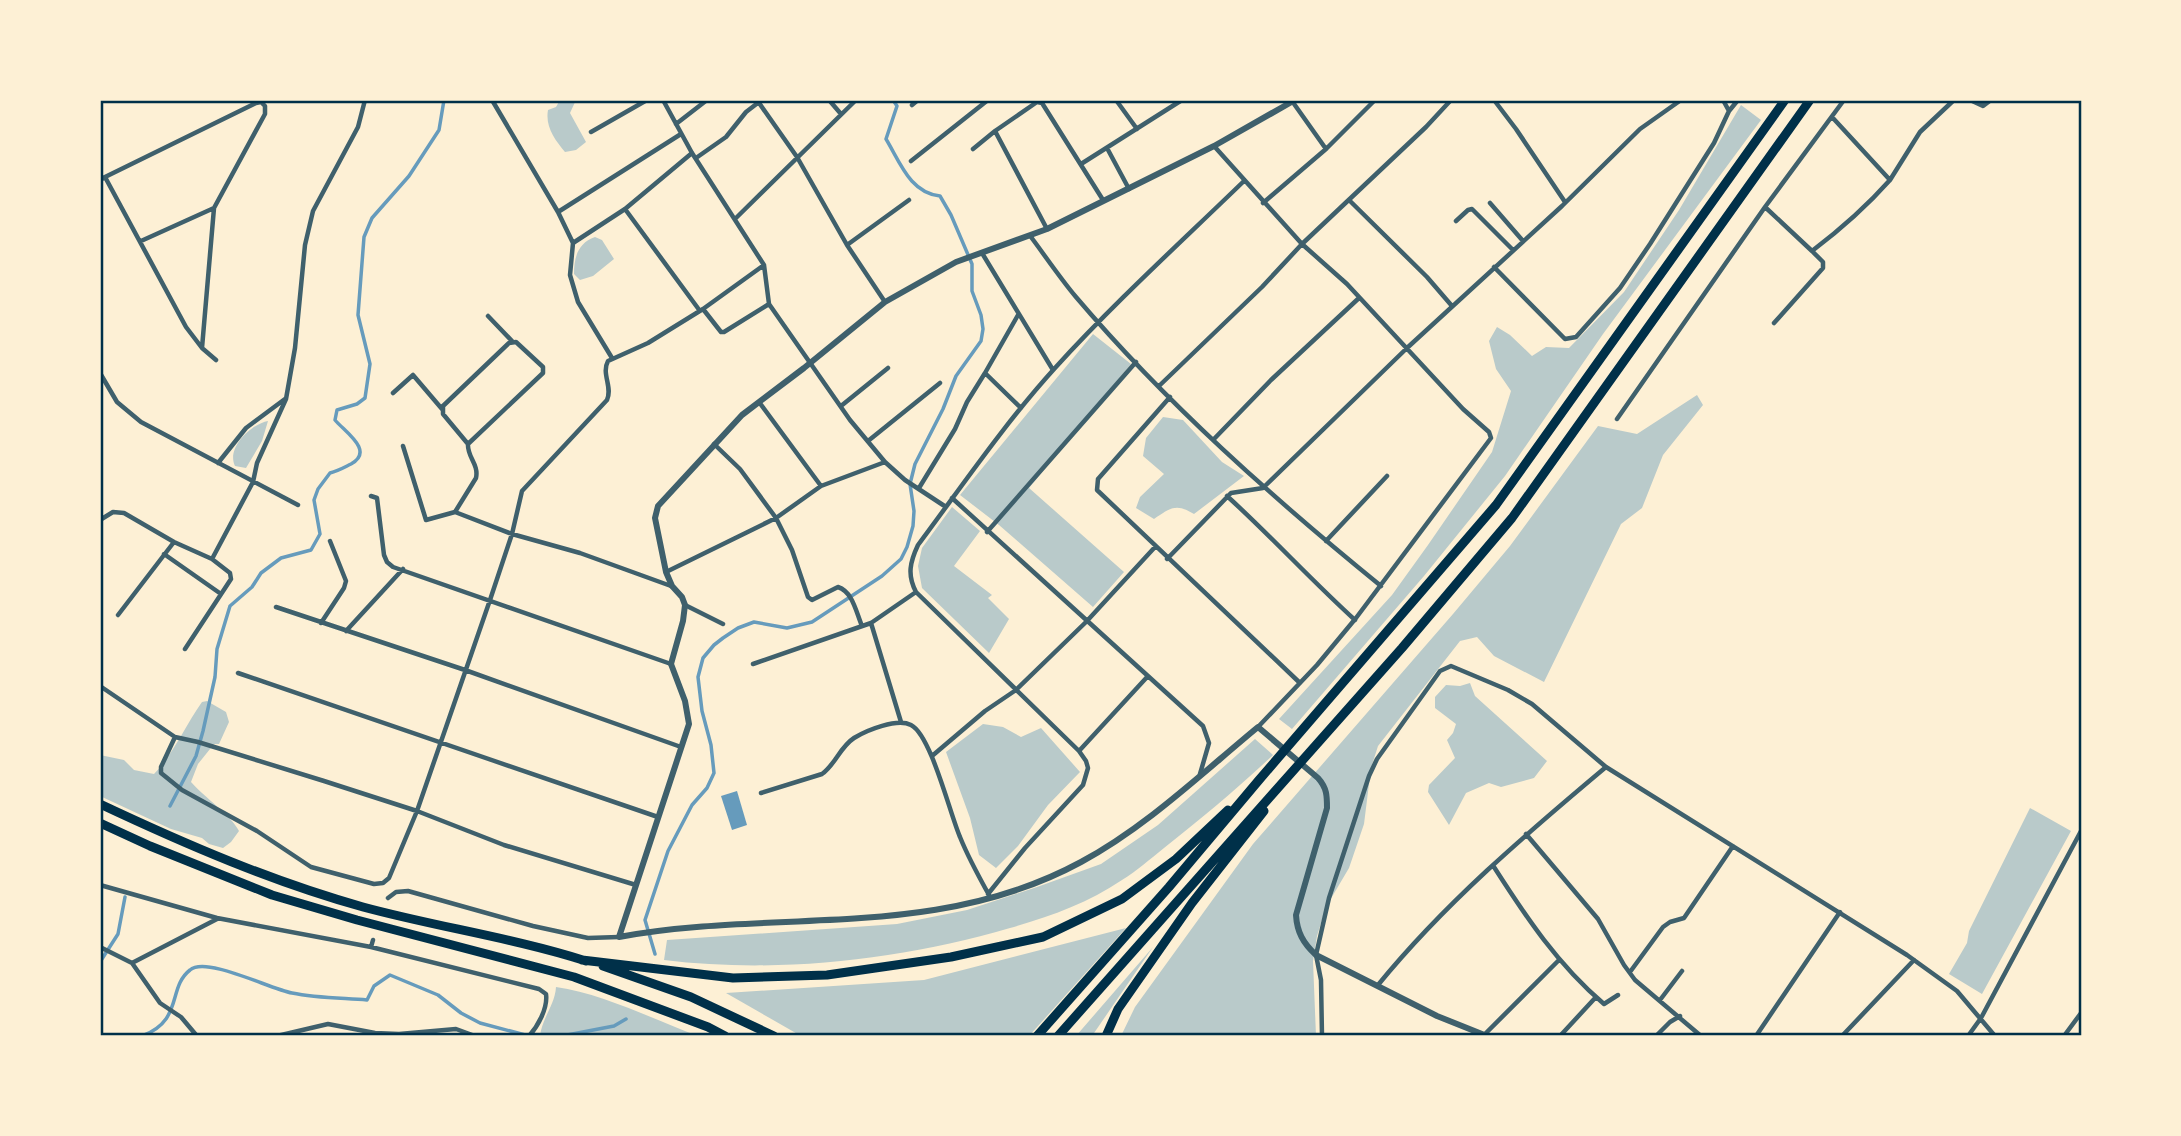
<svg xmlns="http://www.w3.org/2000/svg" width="2181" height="1136" font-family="Manrope,sans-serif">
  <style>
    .green { fill: #b9caca }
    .water { fill: #669bbc }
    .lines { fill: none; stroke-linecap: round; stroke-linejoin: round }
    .stream { stroke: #669bbc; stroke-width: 3.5 }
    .minor { stroke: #3f606c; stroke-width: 4.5 }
    .tertiary { stroke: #3f606c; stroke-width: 6 }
    .motorway { stroke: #003049; stroke-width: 9 }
    .neatline { fill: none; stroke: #003049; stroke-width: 2.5 }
  </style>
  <rect width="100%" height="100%" fill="#fdf0d5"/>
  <path class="green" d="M560,100H576L570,113L586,142L576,150L565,152C555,140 545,127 548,110L556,107Z
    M1741,105L1761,120L1603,334L1505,476L1424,576L1292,729L1279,719L1392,595L1428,545L1492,452L1511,391L1496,369L1489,341L1497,327L1510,335L1532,356L1546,347L1569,348L1624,292L1679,210Z
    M595,237L602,240L614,259L593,276L580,280L574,274C574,257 578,243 595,237Z
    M1093,334L1131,364L1029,488L1124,572L1093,607L999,525L960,495Z
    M1697,395L1703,405L1663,455L1642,508L1621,524L1544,682L1494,656L1477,637L1460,641L1378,746L1371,768L1364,824L1349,868L1326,907L1317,936L1313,961L1316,1036H1121L1135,1007L1253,844L1453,614L1510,546L1598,426L1637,434Z
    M1163,417L1183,420L1222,462L1244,476L1194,514C1176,503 1170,508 1154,519L1136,508L1140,497L1164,474L1143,456L1146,438Z
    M268,421L262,441L246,468L235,466C226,448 251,424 268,421Z
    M952,507L980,531L954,566L992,595L988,598L1009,619L989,653L922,588L918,566L922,548Z
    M1470,683L1475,696L1547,761L1534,778L1501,787L1489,783L1466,793L1449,825L1428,792L1429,785L1455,758L1447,740L1453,733L1456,724L1435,708V697L1446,685L1460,686Z
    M207,701L226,712L229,722L219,744H214L198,764L191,782C204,797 231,815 239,831L231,842L223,848L209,844L202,838L171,829L100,796V755L124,760L134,770L154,774C174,753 185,726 202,702Z
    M983,724L1003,727L1021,737L1041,728L1080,772L1048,805L1018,846L996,868L979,855L970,818L946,752Z
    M1255,739L1273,755C1238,788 1202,818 1164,848C1150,859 1137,871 1122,880C1088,903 1049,917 1010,928C900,960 778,974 664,960L667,940L897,924L967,910L1037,887L1101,864L1158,825Z
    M2030,808L2071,831L1982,994L1949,974L1967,943L1969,931Z
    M1126,928L1029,1036H801L726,993L924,980Z
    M1153,947L1092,1036H1076Z
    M556,987C601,993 655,1020 698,1036H540C542,1018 555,1005 556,987Z"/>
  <path class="water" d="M737,791L747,825L732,830L721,796Z"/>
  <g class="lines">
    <path class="stream" d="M170,806L196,756L203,731L215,677L217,649L230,606L252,587L261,573L281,558L311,550L320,534L314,500L318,489L330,473C338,471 343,468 351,464C375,451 345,432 335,420L337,410L357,404L365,398L370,364L358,315L364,237L372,218L409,176L439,130L444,100
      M655,954L645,920L668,851L692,805L707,788L714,773L711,745L702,711L698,677L703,658L714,645L723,638L738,628L754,622L787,628L812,622L882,576L901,559L907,547L913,526L914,511L910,484L915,464L943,409L956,376L981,341L983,329L981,315L972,291V264L951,215L940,196C910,193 900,162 886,139L897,106L893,100
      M100,962L118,934L125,897
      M142,1036C184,1020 167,988 190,970C206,956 270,989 292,993C316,998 342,998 367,1000L374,986L390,975L438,995L461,1013L480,1023L529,1036
      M562,1036L614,1026L626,1019"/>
    <path class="minor" d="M492,100L558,212
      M663,100L692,153L764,265L769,304L850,420L885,462L905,480L946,507
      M757,100L797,157L847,245L885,302
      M829,100L841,114
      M1116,100L1137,129
      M1494,100L1516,129L1565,202
      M1723,100L1729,111
      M1970,100L1983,106L1991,100
      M1292,101L1326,149
      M912,105L918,100
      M676,124L707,100
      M591,132L647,100
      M1214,146L1302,244L1347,284L1463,409L1489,432L1491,438L1356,618L1317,665L1258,727
      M1107,148L1129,189
      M973,149L995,131
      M696,158L726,137L746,112L759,102
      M911,161L988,100
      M1081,164L1182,100
      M100,180L105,177L256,103L261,102L265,106V114L214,208L202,348L186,327L105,177
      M1890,180L1920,132L1954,100
      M1349,200L1427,277L1452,306
      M1263,203L1326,149L1375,100
      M1490,203L1523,241
      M1765,207L1812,251C1841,229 1866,207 1890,180L1832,117
      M625,209L700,311
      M736,218L856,100
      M1456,221L1468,210L1472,209L1513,250
      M1047,229L995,131L1037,102L1042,103L1103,200
      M1031,237C1046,257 1060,278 1076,297C1166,403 1274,499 1381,586
      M141,241L214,208
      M573,243L625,209L692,153
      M847,245L909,200
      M982,253L1053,370
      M1494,267L1565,339L1576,337L1620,288L1650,244L1714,143L1729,111L1738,100
      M703,309L721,332H724L769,304
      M1018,315L985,373L1021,408
      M488,316L512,341
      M1774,323L1823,268V262L1812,251
      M202,348L216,360
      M612,358L578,302L570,275L573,243L558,212L681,134
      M100,373L117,402L141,422L298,505
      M1159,386L1262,287L1302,244L1426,127L1451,100
      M393,393L413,375L442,409
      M1170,397L1098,479L1097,490L1300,683
      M759,402L821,486
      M841,406L888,368
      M1617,419L1765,207L1844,100
      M1214,439L1271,380L1359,298
      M868,441L940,383
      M714,444L740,469L776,518L821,486L885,462
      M403,446L426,520L455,512L512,534L580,553L671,586
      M218,463L246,428L285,399
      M1264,487L1407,348L1562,206L1640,129L1681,100
      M919,488L955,429L967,402L985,373
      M371,496L377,498L384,555L387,562L393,567L671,664
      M1227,496C1271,536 1311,580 1355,620
      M952,498L1203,726L1209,743L1200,774
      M455,512L476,478C479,464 467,457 468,444L543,373V367L516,342L509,343L443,406V414L468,444
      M100,520L113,512L124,513L174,542L212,559L230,573L231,579L185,649
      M987,532L1136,362
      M1326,541L1387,476
      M164,554L221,594
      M212,559L253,482L257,463L286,399L295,348L305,245L313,211L358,127L365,100
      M1167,559L1231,493L1263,488
      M666,572L776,518L792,550L808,597L812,600L838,587C853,592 856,612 862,626
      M685,605L723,624
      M276,607L465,670L681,747
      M118,615L174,542
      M321,623L344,588L346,581L330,541
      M871,623L901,722
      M346,631L403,569
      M753,664L871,623L916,592
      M238,673L658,817
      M100,686L175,737L198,742L324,781L417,811L504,845L636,885
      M175,737L161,767V773L182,790L257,831L311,867L374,884L383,883L389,878L417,811L490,600L512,534L522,491L607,400C613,387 601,374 608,361L648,343L703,309L764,265
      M1079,751L1148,676
      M932,756L985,711L1016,690L1086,622L1155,547
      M761,793L822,774C835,765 840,747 854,738C867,730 897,718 911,725C931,735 950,814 960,837C968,857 979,877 989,895
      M1526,834L1598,919L1624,965L1635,980L1701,1036
      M1494,867C1526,917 1558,965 1604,1004L1618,995
      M100,885L217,918L371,947L539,989L546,994C548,1008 538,1026 529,1036
      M988,894L1025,848L1083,785L1088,768L1086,761L1079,751L916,592C907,575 910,562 918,545C962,486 1005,423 1055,368C1114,303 1180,243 1244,181
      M388,898L396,892L408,891L533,926L588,938L619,937
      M100,947L132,963L217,919
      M371,947L373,940
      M132,963L160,1003L181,1017L197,1036
      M1630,972L1663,927L1670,922L1684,918L1733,846
      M1378,985C1444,904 1526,834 1606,767
      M1660,1000L1682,971
      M1484,1035L1559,960
      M277,1036L328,1024L375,1033L399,1034L456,1029L475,1036
      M1322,1036L1321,980L1316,955L1329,898L1369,776L1377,759L1440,671L1451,666L1508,690L1532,704L1606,767L1907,955L1957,991L1995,1036
      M1560,1036L1596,997
      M1656,1036L1670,1022L1680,1016
      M1756,1036L1840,912
      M1842,1036L1914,960
      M1968,1036L1981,1018L2081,831
      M2064,1036L2081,1013"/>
    <path class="tertiary" d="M1295,100L1214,146L1047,229L956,262L885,302L804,368L742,415L658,506L655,518L666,572L672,586L682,597L685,605L683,621L671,664L685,701L689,724L619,937C775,908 934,942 1081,862C1146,827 1201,774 1258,727L1318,778C1327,788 1327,796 1327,808L1296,915C1297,932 1303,943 1316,955L1437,1016L1487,1036"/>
    <path class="motorway" d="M100,804C185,844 273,882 363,907C437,927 514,938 586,961
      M100,823L150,846L272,895L357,920L574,977L708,1027L725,1036
      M582,960L733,978L827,975L951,957L1043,937L1122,899L1176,859L1228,810
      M603,966L691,997L774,1036
      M1037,1036L1169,887L1259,780L1496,505L1785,100
      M1058,1036L1402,648L1512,518L1810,100
      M1106,1036L1118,1009L1192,903L1264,811"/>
  </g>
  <rect width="2181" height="1136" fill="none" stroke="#fdf0d5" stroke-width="203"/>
  <rect x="102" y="102" width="1978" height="932" class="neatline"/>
</svg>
